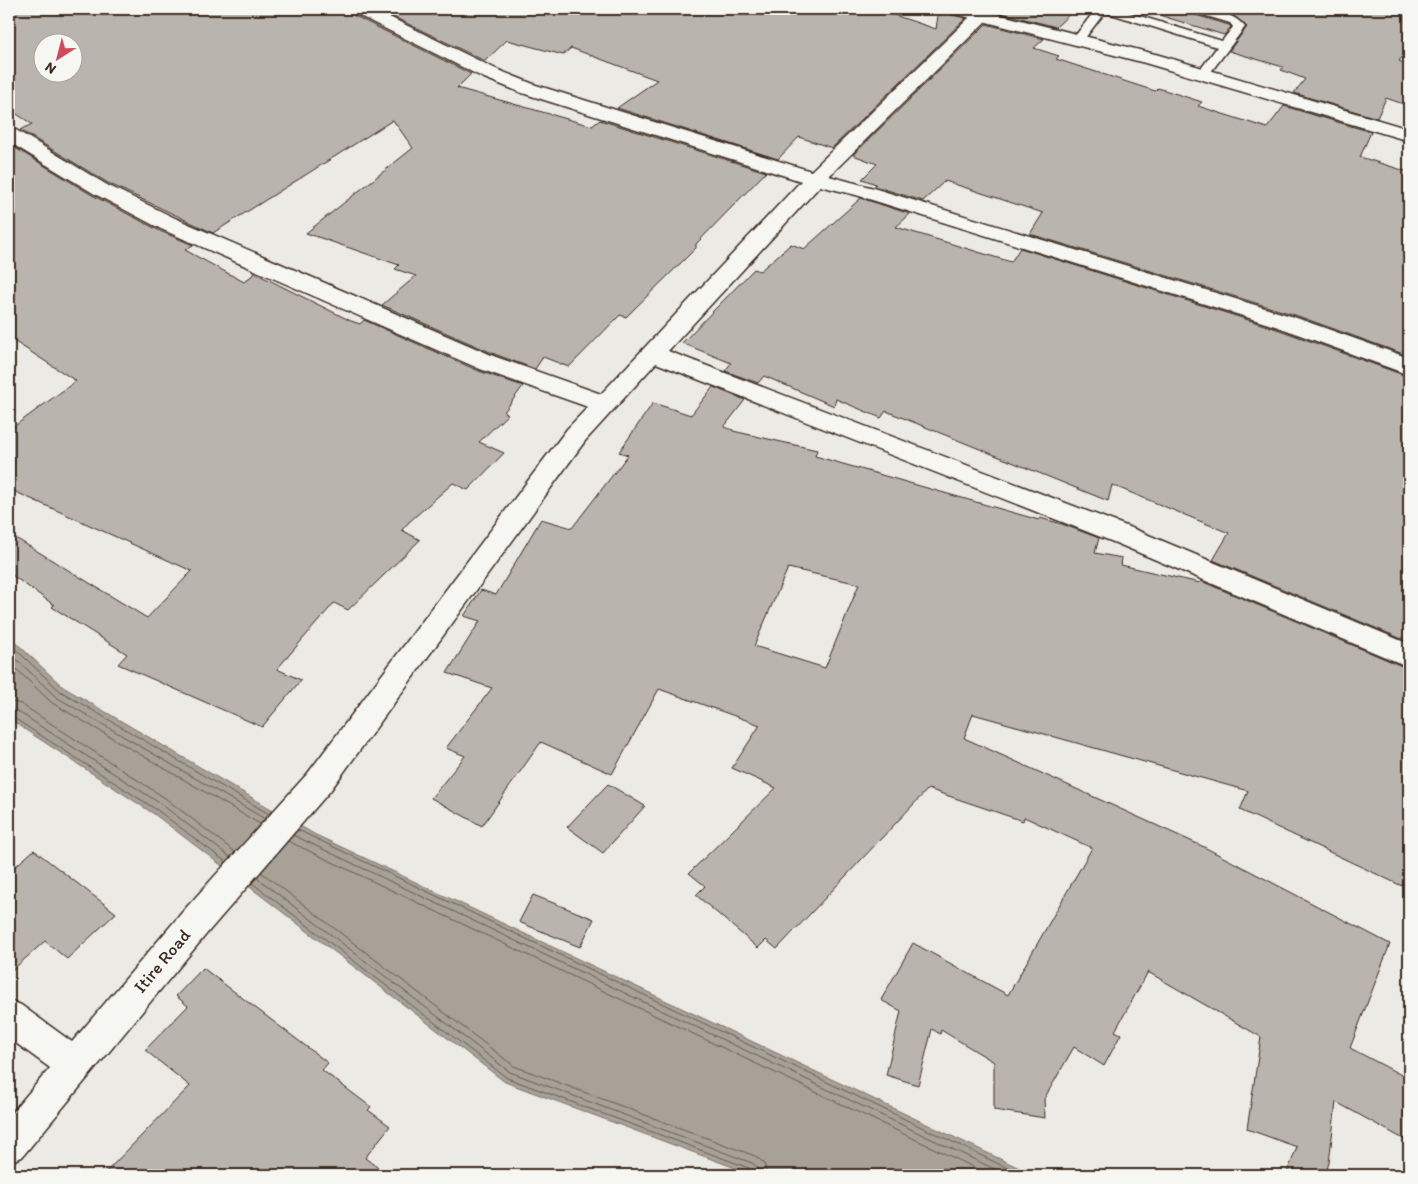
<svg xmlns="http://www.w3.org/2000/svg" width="1418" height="1184" font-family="Itim,sans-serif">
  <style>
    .water { fill: #a8a198; stroke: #7c7167 }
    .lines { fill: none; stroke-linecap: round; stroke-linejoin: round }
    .shore { stroke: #675a4f; stroke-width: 1 }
    .building { fill: #bab4ae; stroke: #3b2a1e; fill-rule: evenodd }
    .lane-casing { stroke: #3b2a1e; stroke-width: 3 }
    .street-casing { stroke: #3b2a1e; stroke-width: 3 }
    .secondary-casing { stroke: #3b2a1e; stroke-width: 3 }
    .lane { fill: #f6f6f2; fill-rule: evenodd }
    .street { fill: #f6f6f2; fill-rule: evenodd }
    .secondary { fill: #f6f6f2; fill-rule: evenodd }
    .labels { text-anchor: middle; stroke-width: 4; stroke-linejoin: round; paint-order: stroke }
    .near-street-label { font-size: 18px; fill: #3b2a1e; stroke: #f6f6f2 }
  </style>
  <rect width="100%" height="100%" fill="#ebeae5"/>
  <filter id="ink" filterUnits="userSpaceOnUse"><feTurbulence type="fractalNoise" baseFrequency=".02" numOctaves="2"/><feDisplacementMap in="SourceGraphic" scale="10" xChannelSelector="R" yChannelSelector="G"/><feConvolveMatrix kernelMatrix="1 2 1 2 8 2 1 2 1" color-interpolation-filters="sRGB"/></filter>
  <g filter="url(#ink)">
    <path class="water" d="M9,636L63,687L314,834L1034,1175H754L505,1082L154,814L9,719Z"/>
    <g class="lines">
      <path class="shore" d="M9,643L60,691L269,814
        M9,652L56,697L265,819
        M9,662L52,703L260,824
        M9,701L21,704L165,798L235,852
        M9,709L17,711L161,804L230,857
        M9,715L157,810L226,862
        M298,830L1022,1175
        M293,835L1007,1175
        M288,841L990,1175
        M261,872L514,1066L755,1156L764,1163L767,1175
        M257,878L510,1072L752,1163L757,1167L759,1175
        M252,883L507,1078L749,1168L753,1175"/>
    </g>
    <path class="building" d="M9,9H349L353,15L471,74L457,88L592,126L600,120L766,172L696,244V248L626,317L620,315L569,367L543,357L535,369L497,355L382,305L416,276L395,269L399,265L306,233L413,148L393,120L213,233L108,183L20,130L32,124L9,109ZM42,42H72V72H42Z
      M377,9H876L936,29L939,9H947L952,15L966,18L832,148L799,137L778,159L617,108L657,80L571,48L563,55L507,40L485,61Z
      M986,9H1075L1056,27Z
      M1163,9H1187L1189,13L1229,25L1231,27L1224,35L1162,16Z
      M1212,9H1409V49L1399,61L1409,65V106L1386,98L1377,118L1294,93L1305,79L1281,70L1283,67L1229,51L1247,27L1234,16Z
      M986,24L1044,39L1034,48L1059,56L1056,59L1155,91L1158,88L1202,102L1198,106L1267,128L1284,106L1371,132L1360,157L1409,172V356L1295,315L1030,234L1043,213L945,181L923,201L874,186L876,184L862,179L877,164L853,155Z
      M9,144L92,195L160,231L193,245L185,250L244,282L255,273L351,321L360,324L364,320L479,371L523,386L504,412L508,414L479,442L504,453L468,490L453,483L409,522L402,530L420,540L348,610L334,603L277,669L301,680L262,727L118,664L127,654L52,607L54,605L9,573V534L147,618L192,571L9,489V430L76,381L9,338Z
      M861,198L910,214L896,227L1011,262L1020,248L1277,329L1409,377V642L1213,560L1229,533L1112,485L1108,501L886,411L881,418L836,399L834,406L764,376L758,383L725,371L731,363L682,343L754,269L760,271L791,244L804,249Z
      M713,387L745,400L724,427L733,430V431L817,450L815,456L1039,520L1040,518L1062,524L1099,538L1095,553L1122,558L1121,565L1200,583L1201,581L1409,669V864L1402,886L1240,810L1248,791L973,714L964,738L1202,846L1390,944L1350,1048L1409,1079V1142L1336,1102L1329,1163L1325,1175H1286L1297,1147L1247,1129L1261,1037L1148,972L1115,1031L1121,1034L1104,1066L1074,1047L1044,1099L1045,1118L994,1110V1062L941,1030L940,1034L932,1029L918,1085L886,1075L901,1011L881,1000L913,943L1008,995L1092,848L1024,817L1023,821L928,789L777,949L766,940L758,948L696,895L705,886L689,873L776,788L732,768L760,725L659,689L612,774L541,742L482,826L431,798L465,756L446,748L492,688L447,673L480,621L464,616L481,590L496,595L541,519L572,528L628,455L619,452L653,403L691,415ZM788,568L859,584L825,668L754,646Z
      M608,784L645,806L603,853L567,827Z
      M34,850L116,913L67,959L45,941L9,973V872Z
      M533,895L594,919L580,947L519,922Z
      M203,968L328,1063L322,1070L371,1107L368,1110L390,1126L365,1158L388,1175H103L190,1086L145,1050L188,1006L176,996Z"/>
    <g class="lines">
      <g class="lane-casing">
        <path id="lane" d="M1096,9H1117L1222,41L1233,27L1230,23L1190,11L1189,9C1207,9 1233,11 1245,27L1207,77L1203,78L1197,74L1217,47L1105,12L1082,42H1074L1072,40Z"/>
      </g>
      <g class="street-casing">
        <path id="street" d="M351,9H373L496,69L536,85L811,171L976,11L982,10L988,11L991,15L988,19L829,176L870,187L1294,317L1409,358V375L1278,327L856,195L820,186L668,351L1134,529L1409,644V667L1116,543L656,363L585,441L330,791L209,931L22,1157L9,1162V1116L50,1068L9,1038V1000L21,1005L72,1042L185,909L308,773L567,429L588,407L480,369L161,229L93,193L9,142V128L16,130L107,185L177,219L496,357L601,394L801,181L522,93L482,77L354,13Z"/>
      </g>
      <g class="secondary-casing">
        <path id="secondary" d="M949,9H978L1159,55L1409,129V141L1145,63L952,13Z"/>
      </g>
      <use href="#lane" class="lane"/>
      <use href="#street" class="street"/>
      <use href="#secondary" class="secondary"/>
    </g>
  </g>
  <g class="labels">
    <g class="near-street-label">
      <text transform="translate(162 961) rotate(-50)" y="6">Itire Road</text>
    </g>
  </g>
  <rect width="1418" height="1184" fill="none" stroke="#f6f6f2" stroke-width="30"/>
  <rect x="15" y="15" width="1388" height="1154" fill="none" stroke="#3b2a1e" stroke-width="2" filter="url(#ink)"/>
  <g transform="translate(58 58) rotate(216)"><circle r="24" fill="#f6f6f2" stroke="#aba49d"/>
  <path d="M0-4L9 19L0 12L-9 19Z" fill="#d1495b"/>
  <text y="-8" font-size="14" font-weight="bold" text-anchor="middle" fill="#3b2a1e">N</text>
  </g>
</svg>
